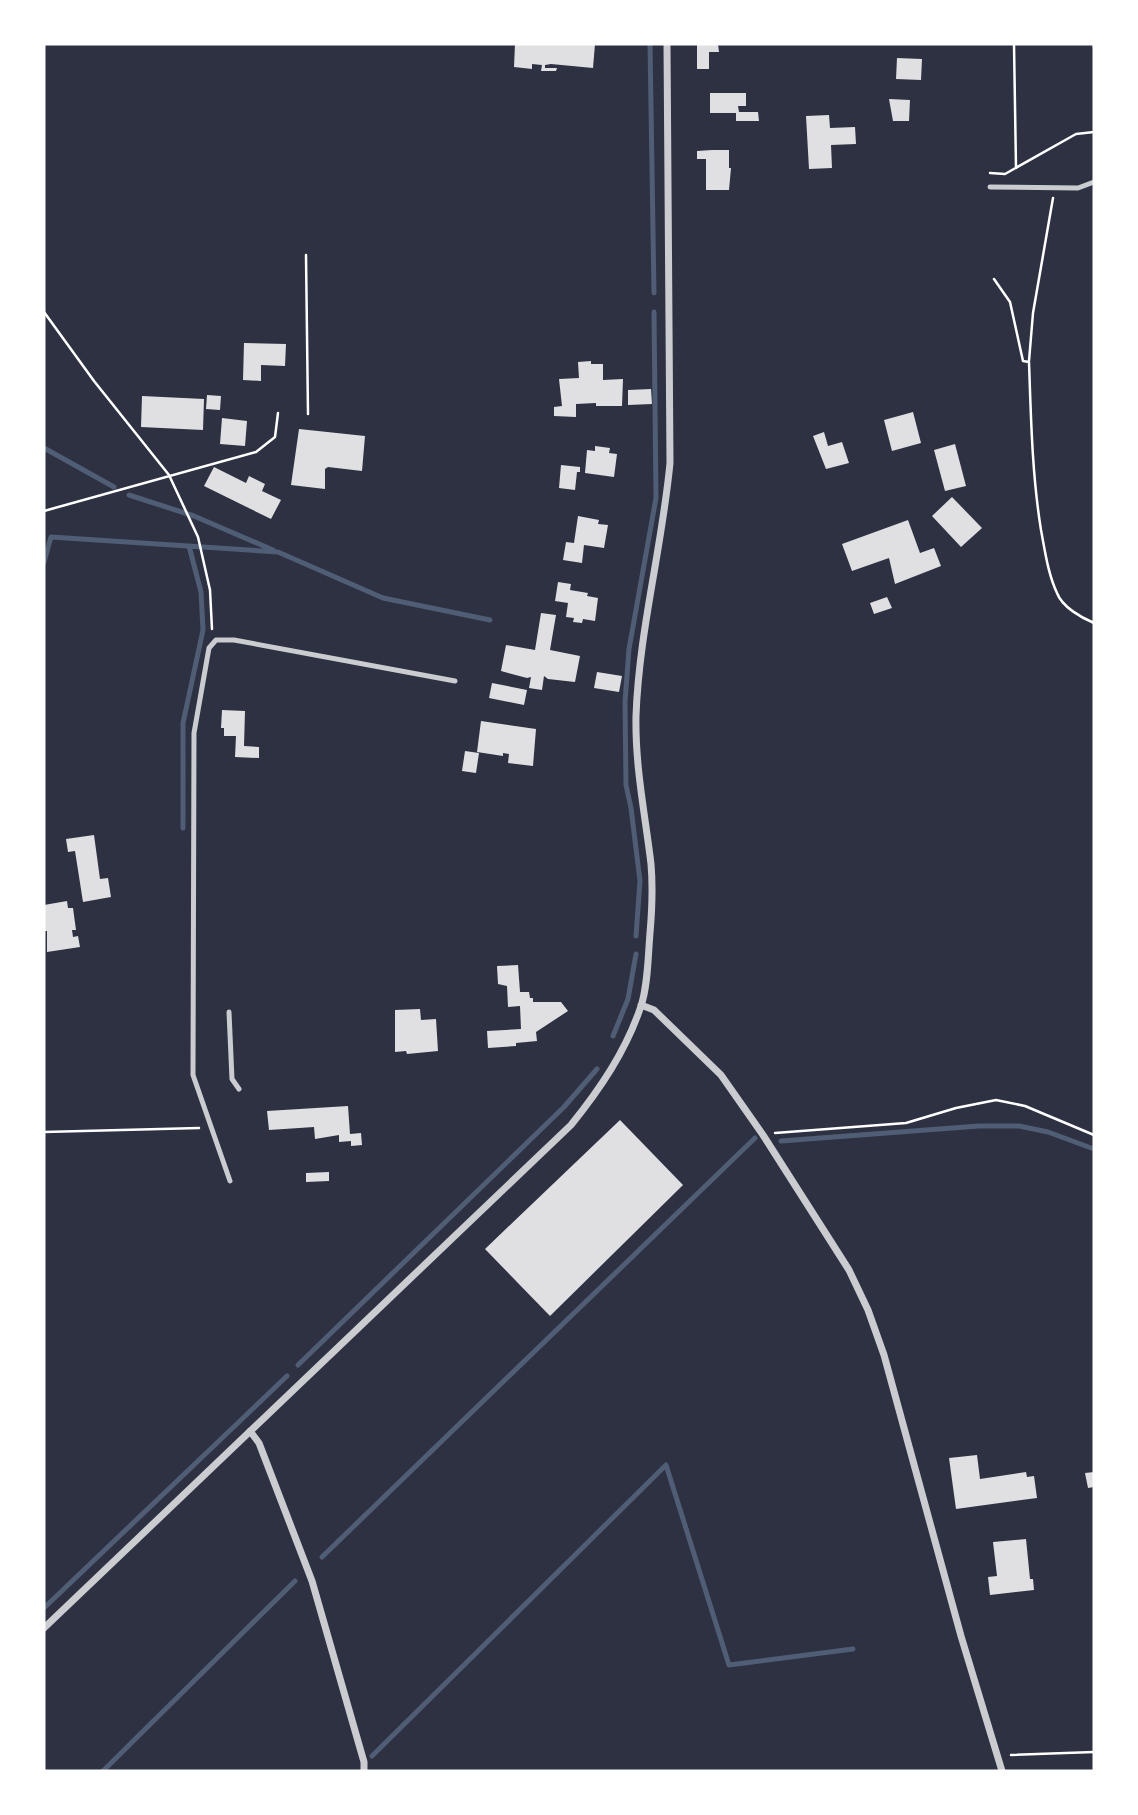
<svg xmlns="http://www.w3.org/2000/svg" width="1138" height="1815" font-family="Literata,serif">
  <style>
    .lines { fill: none; stroke-linecap: round; stroke-linejoin: round }
    .stream { stroke: #4f5d75; stroke-width: 5 }
    .building { fill: #e0e0e3 }
    .path { stroke: #fff; stroke-width: 2.5 }
    .service { stroke: #caccd0; stroke-width: 5 }
    .minor { stroke: #caccd0; stroke-width: 7 }
  </style>
  <rect width="100%" height="100%" fill="#2d3142"/>
  <g class="lines">
    <path class="stream" d="M650,44L654,293
      M44,448L114,487
      M129,495L194,516L273,550
      M44,562L51,537L278,552L383,598L490,620
      M183,828V723L203,630L201,592L189,546
      M636,936L640,881L631,808L626,785L625,702L629,649L656,498L654,312
      M613,1036L628,999L636,954
      M781,1141L979,1126H1019L1048,1132L1094,1149
      M298,1365L564,1107L597,1069
      M322,1557L755,1138
      M44,1608L287,1376
      M372,1756L666,1465L729,1665L853,1649
      M103,1771L295,1581"/>
  </g>
  <path class="building" d="M515,44H595L593,68L551,64L545,65V68H557L556,71H541L542,65L532,64V69L514,67Z
    M697,44H718L719,52H709V69H697Z
    M897,58L922,59L921,80L896,79Z
    M710,93H746V106H738L739,112H758L759,121H736V113H710Z
    M889,99L910,100L909,121H893Z
    M829,115L830,128L855,127L856,144L831,145L832,168L809,169L806,116Z
    M712,150H729V168H731L729,190H706V159H697V151Z
    M244,343L286,344L285,366L261,365V381L243,380Z
    M591,361V364H603V380L623,379L622,406H596V403L576,404V417L554,416V407L562,406L559,379L579,378L578,362Z
    M651,389L652,404L628,405V390Z
    M207,395L221,396L220,410L206,409Z
    M142,396L204,399L203,430L141,427Z
    M913,412L921,443L892,451L884,420Z
    M222,418L247,421L245,446L220,444Z
    M299,429L365,436L362,471L328,467L325,469V489L291,485Z
    M824,432L828,446L842,442L849,463L826,469L813,436Z
    M955,444L966,486L945,491L934,450Z
    M595,446L610,448L609,453L617,454L614,477L585,473L587,450L595,451Z
    M561,465L580,467V472H577L575,490L559,488Z
    M214,467L246,483L249,476L265,484L262,491L281,500L271,519L204,486Z
    M952,497L982,528L961,547L932,516Z
    M578,516L599,520L598,524L608,525L604,548L584,545L582,563L563,560L566,542L574,543Z
    M908,520L920,553L934,548L941,566L895,584L889,558L852,571L842,544Z
    M558,582L571,584L570,590L588,593L587,596L598,598L595,621L583,619L582,623L573,622L574,618L566,617L568,603L555,601Z
    M887,597L892,608L874,614L870,603Z
    M541,613L556,615L550,650L580,656L575,682L548,679L544,676L542,690L529,688L531,677L527,678L501,671L506,645L535,650Z
    M597,672L622,676L619,692L594,688Z
    M492,683L527,690L524,705L489,698Z
    M222,710L245,711L244,746L259,747V758L235,757L236,736H224V728H221Z
    M481,721L536,729L533,766L508,763L509,754L503,753V756L477,752Z
    M465,751L479,753L476,773L462,771Z
    M94,835L100,879L108,878L111,897L83,902L75,851L68,852L66,839Z
    M67,901L68,908H73L76,930H72L73,937L78,936L80,947L47,952V931H44V905Z
    M518,965L520,992H529L530,998H533V1002H561L568,1011L536,1032L537,1041L516,1043V1046L488,1048L487,1031L521,1029L520,1006L508,1007L507,986L498,984L497,966Z
    M420,1009L421,1020L436,1019L438,1051L407,1054L406,1051L395,1052V1010Z
    M348,1106L350,1134L361,1133L362,1145L351,1146V1141L339,1142V1135L315,1139L314,1127L269,1130L267,1111Z
    M620,1120L683,1185L550,1316L485,1249Z
    M329,1172V1181L306,1182V1173Z
    M977,1455L980,1479L1026,1472L1027,1477L1034,1476L1037,1498L956,1509L949,1458Z
    M1094,1472V1487L1088,1488L1085,1473Z
    M1026,1539L1030,1579H1033L1034,1590L990,1595L988,1577L997,1576L993,1542Z"/>
  <g class="lines">
    <path class="path" d="M1014,44L1016,168
      M1094,44V48
      M990,173L1005,174L1076,134L1094,132
      M306,255L308,414
      M994,279L1010,302L1023,361L1029,362C1031,418 1032,474 1041,530C1045,551 1048,574 1057,593C1062,607 1082,618 1094,623
      M44,312L94,381L169,475L198,537L210,590L212,629
      M1029,361L1033,313L1053,198
      M44,511L256,452L275,437L278,413
      M44,1132L199,1128
      M775,1133L906,1123L956,1108L996,1100L1025,1106L1094,1135
      M1011,1755L1094,1752"/>
    <path class="service" d="M990,187L1078,188L1094,182
      M229,1012L232,1079L239,1089
      M230,1181L193,1075L194,733L209,648L216,640H234L455,681"/>
    <path class="minor" d="M641,1005L654,1010L721,1075L763,1135L849,1270L868,1310L884,1355L961,1636L1002,1771
      M250,1431L259,1443L312,1581L364,1762V1771
      M44,1628L571,1125C600,1089 626,1051 641,1006C648,985 648,956 650,933C652,910 653,887 651,864C645,814 635,766 636,716C639,631 662,548 670,463L667,44"/>
  </g>
  <rect width="1138" height="1815" fill="none" stroke="#ffffff" stroke-width="91"/>
</svg>
